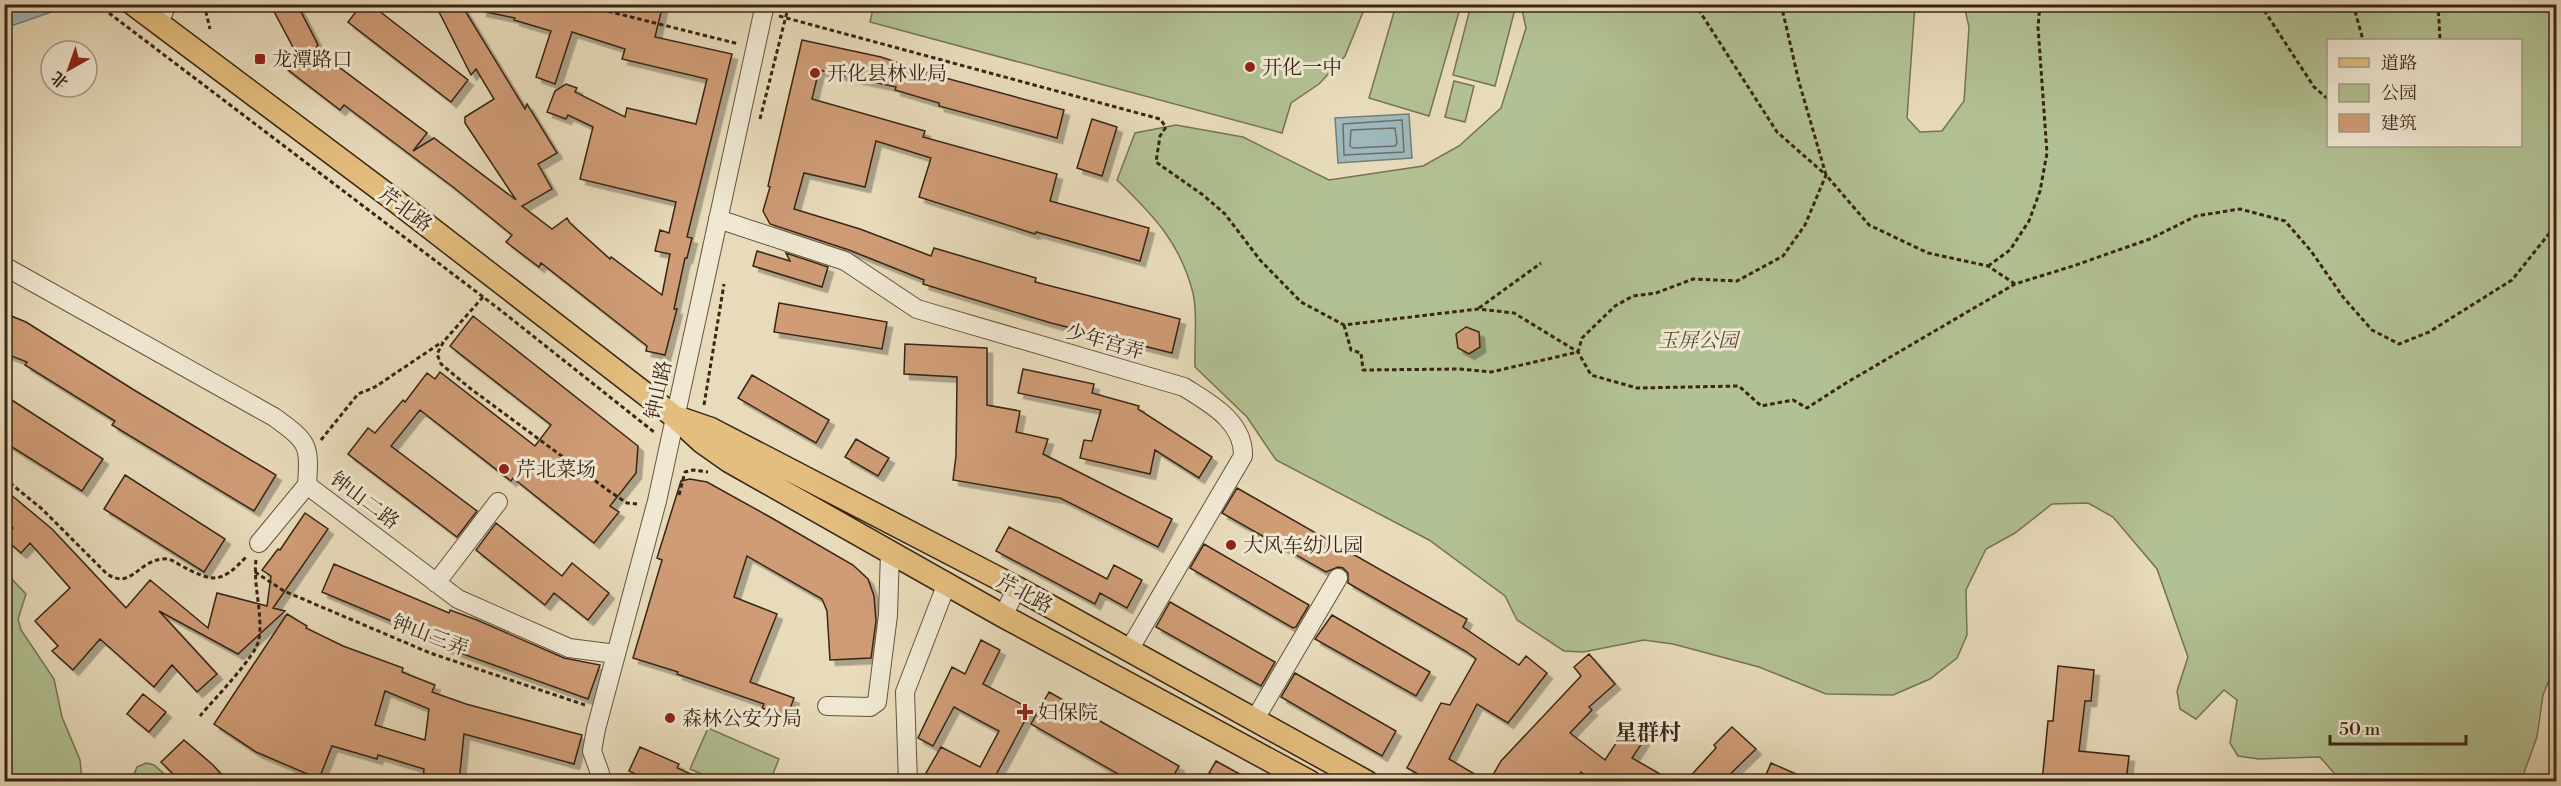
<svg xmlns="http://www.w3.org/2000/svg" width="2561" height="786" font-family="'Libre Bodoni','Noto Serif SC',serif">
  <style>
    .green { fill: #b2c193; stroke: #767353; stroke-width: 1.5; fill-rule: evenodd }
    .water { fill: #9eb8bc; stroke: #767d78; stroke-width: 1.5 }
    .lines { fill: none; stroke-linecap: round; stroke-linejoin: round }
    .shore { stroke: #6c6e68; stroke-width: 1.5 }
    .building { fill: #cf9c76; stroke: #392513; stroke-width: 1.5; fill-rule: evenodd; filter: url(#shadow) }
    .minor-casing { stroke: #65523d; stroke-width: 20 }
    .major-casing { stroke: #392513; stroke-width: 25 }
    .path { stroke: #392513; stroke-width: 3; stroke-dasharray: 4.5 3; stroke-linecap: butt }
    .minor { stroke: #f0e8d3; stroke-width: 18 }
    .major { stroke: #e4be7e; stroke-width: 22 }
    .poi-dot { fill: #8f2418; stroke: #f0e8d3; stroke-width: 2 }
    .labels { text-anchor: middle; stroke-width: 6; stroke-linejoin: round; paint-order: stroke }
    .poi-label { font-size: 20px; fill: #392513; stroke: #f0e8d3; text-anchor: start }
    .street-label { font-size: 20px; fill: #392513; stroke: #f0e8d3 }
    .park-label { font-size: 20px; font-style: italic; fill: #574c33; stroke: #f0e8d3 }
    .quarter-label { font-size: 22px; font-weight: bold; fill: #392513; stroke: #f0e8d3 }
  </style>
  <defs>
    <filter id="shadow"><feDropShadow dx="5.5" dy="5.5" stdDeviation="0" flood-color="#0004"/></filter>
  </defs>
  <rect width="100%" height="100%" fill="#e8dbbb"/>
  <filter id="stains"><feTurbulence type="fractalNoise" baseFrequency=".00333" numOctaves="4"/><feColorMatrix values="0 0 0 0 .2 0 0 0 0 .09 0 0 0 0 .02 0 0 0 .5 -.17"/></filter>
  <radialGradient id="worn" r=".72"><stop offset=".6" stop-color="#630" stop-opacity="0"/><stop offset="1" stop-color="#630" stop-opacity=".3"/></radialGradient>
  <path class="green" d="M874,4H1363V12L1345,56L1319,84L1291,103L1282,133L870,22Z
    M1396,5H1461L1429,116L1369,98Z
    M1471,5H1499L1515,9L1495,86L1453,75Z
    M1521,5H1915L1907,118L1920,132L1942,131L1964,101L1969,27L1964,5H2556V663L2543,695L2537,737L2521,781H2341L2320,757L2259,759L2238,756L2230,743L2237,700L2224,690L2196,719L2180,709L2177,691L2188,657L2157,569L2113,517L2088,503L2052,504L2015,533L1986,549L1966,590L1967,635L1957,658L1930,679L1893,695L1826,694L1759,667L1673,644L1644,640L1583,652L1564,651L1517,620L1505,596L1429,540L1276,460L1247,417L1195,367C1194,345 1198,314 1193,293C1180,242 1153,215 1117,180L1135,133L1176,125L1243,137L1329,180L1423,166L1459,146L1501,108L1526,28ZM2328,40H2520V146H2328Z
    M1454,81L1474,86L1465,122L1445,117Z
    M5,572L26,594L18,619L21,630L54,679L62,717L80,760L82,781H5Z
    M708,728L779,759L770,781H718L690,769Z
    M146,763L154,765L172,781H131L137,767Z"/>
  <path class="water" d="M5,4H72V5L5,28Z
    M1409,114L1412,158L1338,163L1335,118Z"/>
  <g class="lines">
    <path class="shore" d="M1402,120L1404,152L1344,155L1343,124Z
      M1395,128L1397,143L1395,146L1353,148L1350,146L1351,130Z"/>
  </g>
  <path class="building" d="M270,4H297L318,45L315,49L427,133L413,151L434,138L516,200L465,123V117L494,99L476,69L471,75L435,4H461L525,109L527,104L557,153L538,164L552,189L522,206L552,229L567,218L570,223L610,259L611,257L662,295L670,254L655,251L660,230L669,233L676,202L580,179L593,127L568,115L566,119L547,112L555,91L566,84L577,88L575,92L625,117L627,108L696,124L707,79L622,59L625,49L572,32L555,84L536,77L551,31L514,20L515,18L481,11L482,4H663L655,37L732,54L687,237L692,238L687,258H685L674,309H677L665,355L646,351L647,346L541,263L539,267L506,242L512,235L453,187L344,105L340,110L283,66L295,51Z
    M362,4H370L468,80L451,102L348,22Z
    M802,40L881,57L938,76L1064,110L1057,138L939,106V103L895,90L896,87L819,70L812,99L925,131L923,137L1057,174L1050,201L1149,228L1140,261L1036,232L1035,234L919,197L931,158L876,141L865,187L804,173L794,209L860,229L931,256L934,248L1036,278L1035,282L1180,319L1172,353L1051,323L923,284L924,280L849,250L770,224L763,211L770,187L768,186Z
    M1092,119L1117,127L1102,176L1077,168Z
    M757,251L790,261L786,253L828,267L822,287L753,266Z
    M779,303L887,322L882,349L774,332Z
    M4,313L26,322L134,390L276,475L254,511L112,425L115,421L25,365L27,362L4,353Z
    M473,316L638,446L636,473L610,506L619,512L594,543L513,478L511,481L420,410L391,446L477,511L457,537L348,454L368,428L375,433L403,400L405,402L427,373L435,379L440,372L535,446L551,425L450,346Z
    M1466,327L1479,332L1480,347L1469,354L1458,348L1456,334Z
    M905,344L987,348V405L1020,411L1016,432L1048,439L1043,454L1172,519L1158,547L1060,498L953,480L956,456L957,377L904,374Z
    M1023,369L1094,384L1092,393L1139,406L1138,409L1212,457L1199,478L1155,450L1150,474L1080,458L1084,440L1092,441L1101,410L1018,393Z
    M752,375L829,420L816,443L738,398Z
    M4,395L103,459L82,491L4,442Z
    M856,439L889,458L878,476L845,457Z
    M125,475L225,539L204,572L104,509Z
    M690,479L707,482L770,517L853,565L868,579L874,596L876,621L871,658L830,660L827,611L822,599L747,556L734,597L777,614L750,682L794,698L787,717L762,708L764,704L677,674L678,672L633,658L662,560L657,558L681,481Z
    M1237,488L1467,619L1463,627L1519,665L1526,656L1547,673L1508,723L1477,704L1449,759L1488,782H1432L1407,768L1441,703L1450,705L1476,659L1467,652L1348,583V573L1343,568L1338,567L1326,572L1222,513Z
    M4,489L52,529L126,608L150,580L208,628L217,593L267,606L271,576L262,570L278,549L280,550L305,513L328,529L273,608L285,611L238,654L159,611L217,674L197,692L172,665L154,687L100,639L73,670L52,651L58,646L35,621L70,588L30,543L21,553L4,538L13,528L4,520Z
    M496,523L562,576L572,563L609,593L588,620L554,593L545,605L476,550Z
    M1009,527L1107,579L1114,565L1142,580L1127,608L1100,593L1095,604L996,551Z
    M1204,544L1309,605L1296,627L1293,628L1190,568Z
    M334,564L449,613L450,610L477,620L564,658L600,665L588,699L438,645L439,641L322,592Z
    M1170,602L1275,662L1261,686L1156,627Z
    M287,614L307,626L306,628L343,646L403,668L402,672L435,685L432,692L466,704L582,735L574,764L464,734L459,782H423L424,769L378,755L377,759L332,746L319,779L256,752L214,724ZM385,691L429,709L425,740L375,725Z
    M1332,615L1430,672L1416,696L1315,639Z
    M981,640L1000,650L983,684L1031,709L996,775L1008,782H940L926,773L941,747L980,767L999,731L954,707L933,746L918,738L952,667L965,674Z
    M1589,654L1615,684L1589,707L1592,710L1570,733L1605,760L1626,728L1644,740L1632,758L1674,782H1595L1581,772L1576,782H1489L1501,761L1581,676L1574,667Z
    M2058,666L2094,670L2091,701H2085L2079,751L2129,756L2126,782H2042L2048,721H2053Z
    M1295,673L1396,731L1382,756L1281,697Z
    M1049,692L1179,766L1170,782H1132L1031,724Z
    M143,694L166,712L149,732L127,714Z
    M1732,727L1756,749L1722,782H1685L1716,748L1714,745Z
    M184,740L213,765L228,782H181L161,762Z
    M640,747L679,764L677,768L709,782H652L629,771Z
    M1216,761L1254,782H1225L1209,773Z
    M1771,763L1814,782H1763Z"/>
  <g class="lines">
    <g class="minor-casing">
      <path id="minor" d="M159,23L167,4
        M718,219L845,261L917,309L1184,387C1209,403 1244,421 1243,456L1129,650
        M4,266L274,417C308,442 310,443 307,485
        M307,485L458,599L569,648L616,654
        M259,543L307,485
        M436,583L498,502
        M1003,616L1017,588
        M827,706L870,707L877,702L888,615L890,552
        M1255,719L1338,578
        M603,782L592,751L596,729L657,501L765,4
        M908,782L905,692L947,583"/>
    </g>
    <g class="major-casing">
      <path id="major" d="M133,4L393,199L675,417L702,442L729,461L1003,616L1310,782
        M682,419L711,429L1017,588L1367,782"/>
    </g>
    <path class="path" d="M97,4L499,309L654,432
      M204,4L210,29
      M579,4L739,44
      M1781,4L1799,82L1826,175L1869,225L1928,253L1988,266L2015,284
      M2260,4L2314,87L2328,99
      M2353,4L2363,40
      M2438,4L2440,40
      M841,9L842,4
      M779,16L1160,119L1166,127L1160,136L1156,162L1203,195L1225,214L1260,260L1301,302L1344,325L1478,309L1514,313L1578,352L1591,375L1637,388L1739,386L1761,406L1793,400L1807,408L1846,383L2015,284L2073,266L2150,239L2196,216L2240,209L2285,221L2311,251L2343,297L2372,330L2399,344L2429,332L2512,280L2556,225
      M760,119L789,4
      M1988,266L2010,250L2029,221L2040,191L2047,153L2038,27L2040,4
      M483,297L444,341L437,354L441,364L471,389L609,491L627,503L637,504
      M1479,308L1541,263
      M1344,325L1351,350L1361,353L1363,370L1460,369L1491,372L1578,352L1582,338L1615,306L1633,296L1656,293L1693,279L1737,281L1783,256L1805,225L1826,175L1777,132L1695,4
      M704,405L724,284
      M321,440L358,394L375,387L442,342
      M4,478L42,509L107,574C132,590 137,561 163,559C170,558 175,562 180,565C213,583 221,584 247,556
      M679,495L685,472L693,470L708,472
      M255,572L284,591L430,653L585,705
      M200,716C212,701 257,656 259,639C263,614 253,586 256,560"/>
    <use href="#minor" class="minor"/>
    <use href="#major" class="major"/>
  </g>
  <g class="poi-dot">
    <rect x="254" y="53" width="12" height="12" rx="3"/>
    <circle cx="1250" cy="67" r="6"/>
    <circle cx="815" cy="73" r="6"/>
    <circle cx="504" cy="469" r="6"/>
    <circle cx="1231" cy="545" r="6"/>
    <path d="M1022 703h6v6h6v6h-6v6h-6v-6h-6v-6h6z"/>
    <circle cx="670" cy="718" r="6"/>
  </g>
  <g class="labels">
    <g class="poi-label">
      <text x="272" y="66">龙潭路口</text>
      <text x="1262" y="74">开化一中</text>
      <text x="827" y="80">开化县林业局</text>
      <text x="516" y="476">芹北菜场</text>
      <text x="1243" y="552">大风车幼儿园</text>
      <text x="1038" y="719">妇保院</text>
      <text x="682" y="725">森林公安分局</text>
    </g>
    <g class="street-label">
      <text transform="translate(406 209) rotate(37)" y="7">芹北路</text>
      <text transform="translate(1105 341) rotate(16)" y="7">少年宫弄</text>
      <text transform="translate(658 390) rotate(-78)" y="7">钟山路</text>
      <text transform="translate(365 500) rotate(37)" y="7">钟山二路</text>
      <text transform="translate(1025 593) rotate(28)" y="7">芹北路</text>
      <text transform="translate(430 635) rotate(21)" y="7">钟山三弄</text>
    </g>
    <g class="park-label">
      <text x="1698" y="347">玉屏公园</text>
    </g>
    <g class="quarter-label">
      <text x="1648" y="740">星群村</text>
    </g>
  </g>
  <rect width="2561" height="786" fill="none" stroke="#e8dbbb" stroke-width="24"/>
  <rect x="6" y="6" width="2549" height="774" fill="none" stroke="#392513" stroke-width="3"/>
  <rect x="12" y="12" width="2537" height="762" fill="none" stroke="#392513" stroke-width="1.5"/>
  <rect x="2327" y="39" width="195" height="108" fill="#f0e8d3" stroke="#a79a86" stroke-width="1.5"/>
  <rect x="2339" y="58" width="30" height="9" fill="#e4be7e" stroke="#a79a86" stroke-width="1.5"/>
  <text x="2381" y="69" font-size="18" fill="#392513">道路</text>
  <rect x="2339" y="84" width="30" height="18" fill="#b2c193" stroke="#a79a86" stroke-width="1.5"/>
  <text x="2381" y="99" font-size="18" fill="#392513">公园</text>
  <rect x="2339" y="114" width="30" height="18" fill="#cf9c76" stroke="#a79a86" stroke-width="1.5"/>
  <text x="2381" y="129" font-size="18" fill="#392513">建筑</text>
  <g transform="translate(69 69) rotate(220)"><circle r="28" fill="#f0e8d3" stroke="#a79a86" stroke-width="1.5"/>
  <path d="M0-4.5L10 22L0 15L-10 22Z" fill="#8f2418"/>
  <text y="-9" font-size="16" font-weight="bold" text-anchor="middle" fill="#392513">北</text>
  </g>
  <path d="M2330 735v9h136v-9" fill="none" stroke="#392513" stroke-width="3"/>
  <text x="2339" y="735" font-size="18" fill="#392513" stroke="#f0e8d3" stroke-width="4.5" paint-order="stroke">50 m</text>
  <rect width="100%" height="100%" filter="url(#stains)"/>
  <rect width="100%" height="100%" fill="url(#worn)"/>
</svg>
